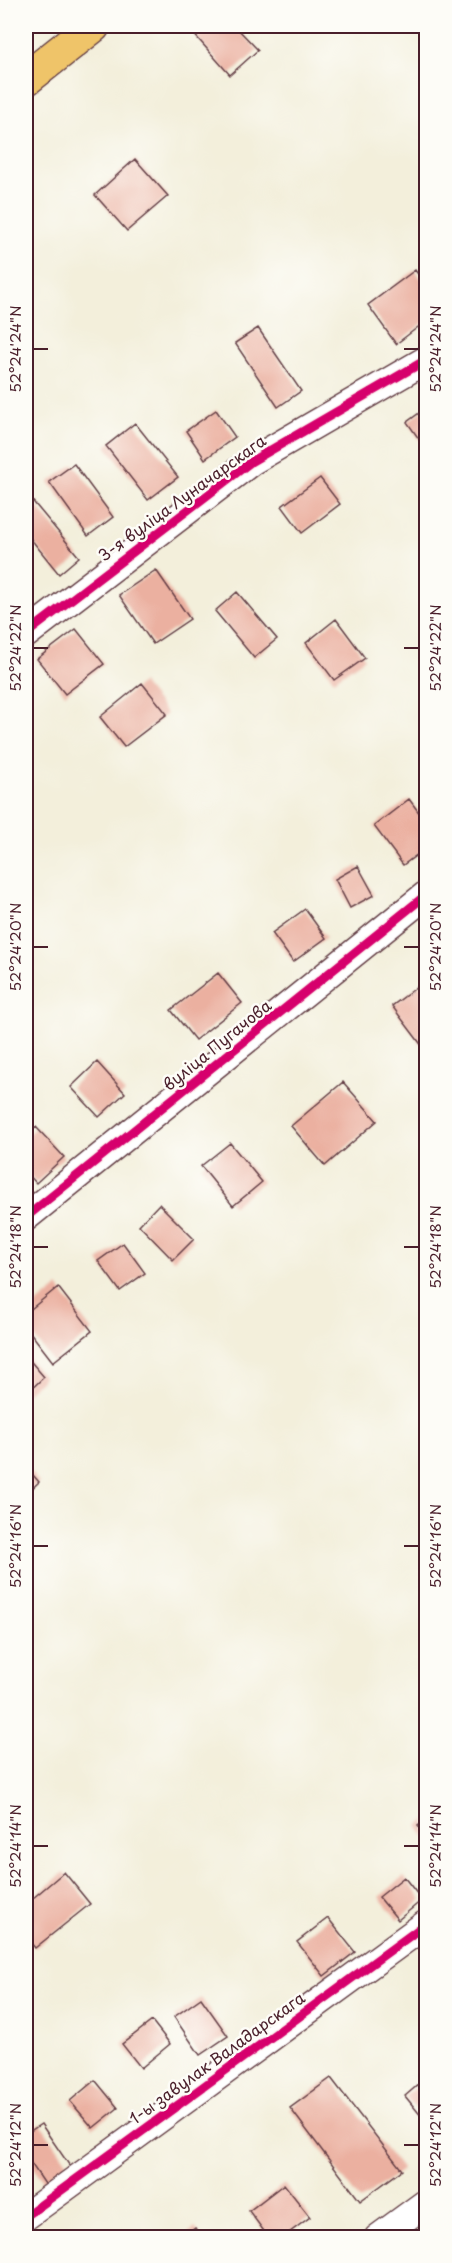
<svg xmlns="http://www.w3.org/2000/svg" width="452" height="2263" font-family="'Playpen Sans',sans-serif">
  <style>
    .building { fill: #ebb0a0 }
    .lines { fill: none; stroke-linecap: round; stroke-linejoin: round }
    .minor-casing { stroke: #633e45; stroke-width: 30 }
    .primary-casing { stroke: #633e45; stroke-width: 36 }
    .minor { stroke: #fff; stroke-width: 27 }
    .primary { stroke: #efc469; stroke-width: 33 }
    .cycleway-casing { stroke: #fdfcf7; stroke-width: 13 }
    .cycleway { stroke: #d6006c; stroke-width: 9 }
    .ticks { fill: none; stroke: #4a1f2b; stroke-width: 2 }
    .labels { text-anchor: middle; stroke-width: 5; stroke-linejoin: round; paint-order: stroke }
    .street-label { font-size: 16px; fill: #4a1f2b; stroke: #fdfcf7 }
    .neatline { fill: none; stroke: #4a1f2b; stroke-width: 2 }
    .ticks-label { font-size: 15px; text-anchor: middle; fill: #4a1f2b }
  </style>
  <rect width="100%" height="100%" fill="#fdfcf7"/>
  <filter id="ink" filterUnits="userSpaceOnUse"><feTurbulence type="fractalNoise" baseFrequency=".0167" numOctaves="2"/><feDisplacementMap in="SourceGraphic" scale="12" xChannelSelector="R" yChannelSelector="G"/><feConvolveMatrix kernelMatrix="1 2 1 2 8 2 1 2 1" color-interpolation-filters="sRGB"/></filter>
  <filter id="wash" filterUnits="userSpaceOnUse"><feTurbulence type="fractalNoise" baseFrequency=".008" numOctaves="4" result="noise"/><feDisplacementMap in="SourceGraphic" scale="24" xChannelSelector="R" yChannelSelector="G"/><feGaussianBlur stdDeviation="1.35" result="paint"/><feColorMatrix in="noise" values="0 0 0 0 0 0 0 0 0 0 0 0 0 0 0 0 0 1.4 0 .05"/><feComposite in="paint" operator="in"/></filter>
  <g filter="url(#wash)">
    <rect width="100%" height="100%" fill="#f3efdb"/>
    <g id="blocks">
      <path class="building" d="M202,26H235L258,50L230,75L193,33Z
        M135,159L168,196L127,231L95,195Z
        M415,270L426,285V321L396,344L368,305Z
        M258,328L301,391L278,407L235,343Z
        M426,408V449L407,422Z
        M216,410L235,437L205,459L186,431Z
        M135,423L178,477L148,500L106,446Z
        M74,464L113,517L88,536L49,482Z
        M320,478L340,504L302,533L282,506Z
        M30,498L79,557L59,574L26,533V501Z
        M156,570L190,619L153,644L119,595Z
        M237,592L277,639L254,658L215,611Z
        M336,619L365,658L334,680L306,643Z
        M76,629L104,664L65,694L37,659Z
        M142,683L167,714L124,747L100,717Z
        M409,799L426,822V848L403,865L374,826Z
        M358,866L374,895L350,908L335,879Z
        M305,909L326,938L293,962L272,933Z
        M218,973L242,1003L195,1040L171,1010Z
        M421,984L426,991V1051L392,1006Z
        M97,1062L125,1093L99,1117L71,1087Z
        M343,1082L377,1121L325,1166L291,1126Z
        M36,1127L64,1157L36,1183L26,1172V1136Z
        M230,1143L262,1182L233,1206L201,1166Z
        M159,1204L194,1239L173,1260L139,1225Z
        M123,1243L145,1273L120,1291L98,1261Z
        M58,1287L92,1331L53,1362L26,1327V1313Z
        M26,1356L44,1377L26,1394Z
        M26,1467L39,1482L26,1494Z
        M426,1820V1838L418,1826Z
        M64,1872L90,1904L35,1948L26,1937V1904Z
        M404,1877L422,1900L398,1920L379,1897Z
        M328,1918L355,1952L324,1976L297,1942Z
        M201,1998L228,2036L200,2055L174,2017Z
        M152,2021L170,2044L141,2068L122,2044Z
        M331,2078L402,2170L360,2201L290,2108Z
        M426,2078V2122L405,2096Z
        M95,2080L118,2108L93,2128L70,2101Z
        M41,2124L72,2169L47,2187L26,2156V2134Z
        M284,2184L310,2217L282,2238H269L249,2211Z
        M195,2228L203,2238H182Z"/>
    </g>
  </g>
  <g filter="url(#ink)">
    <use href="#blocks" fill-opacity="0" stroke="#633e45" stroke-width="1.5"/>
    <g class="lines">
      <g class="minor-casing">
        <path id="minor" d="M26,634L252,461L426,360
          M26,1217L426,895
          M26,2216L426,1924
          M378,2238L426,2203"/>
      </g>
      <g class="primary-casing">
        <path id="primary" d="M26,79L93,26"/>
      </g>
      <use href="#minor" class="minor"/>
      <use href="#primary" class="primary"/>
      <g class="cycleway-casing">
        <path id="cycleway" d="M26,634L252,461L426,360
          M26,1217L426,895
          M26,2216L426,1924"/>
      </g>
      <use href="#cycleway" class="cycleway"/>
    </g>
  </g>
  <path class="ticks" d="M33,349H48M404,349H419M33,648H48M404,648H419M33,947H48M404,947H419M33,1247H48M404,1247H419M33,1546H48M404,1546H419M33,1846H48M404,1846H419M33,2145H48M404,2145H419"/>
  <g class="labels">
    <g class="street-label">
      <text transform="translate(182 498) rotate(-36)" y="6">3-я вуліца Луначарскага</text>
      <text transform="translate(217 1045) rotate(-39)" y="6">вуліца Пугачова</text>
      <text transform="translate(217 2058) rotate(-36)" y="6">1-ы завулак Валадарскага</text>
    </g>
  </g>
  <rect width="452" height="2263" fill="none" stroke="#fdfcf7" stroke-width="66"/>
  <rect x="33" y="33" width="386" height="2197" class="neatline"/>
  <g class="ticks-label">
    <text transform="translate(16 349) rotate(-90)" y="5">52°24'24"N</text>
    <text transform="translate(436 349) rotate(-90)" y="5">52°24'24"N</text>
    <text transform="translate(16 648) rotate(-90)" y="5">52°24'22"N</text>
    <text transform="translate(436 648) rotate(-90)" y="5">52°24'22"N</text>
    <text transform="translate(16 947) rotate(-90)" y="5">52°24'20"N</text>
    <text transform="translate(436 947) rotate(-90)" y="5">52°24'20"N</text>
    <text transform="translate(16 1247) rotate(-90)" y="5">52°24'18"N</text>
    <text transform="translate(436 1247) rotate(-90)" y="5">52°24'18"N</text>
    <text transform="translate(16 1546) rotate(-90)" y="5">52°24'16"N</text>
    <text transform="translate(436 1546) rotate(-90)" y="5">52°24'16"N</text>
    <text transform="translate(16 1846) rotate(-90)" y="5">52°24'14"N</text>
    <text transform="translate(436 1846) rotate(-90)" y="5">52°24'14"N</text>
    <text transform="translate(16 2145) rotate(-90)" y="5">52°24'12"N</text>
    <text transform="translate(436 2145) rotate(-90)" y="5">52°24'12"N</text>
  </g>
</svg>
